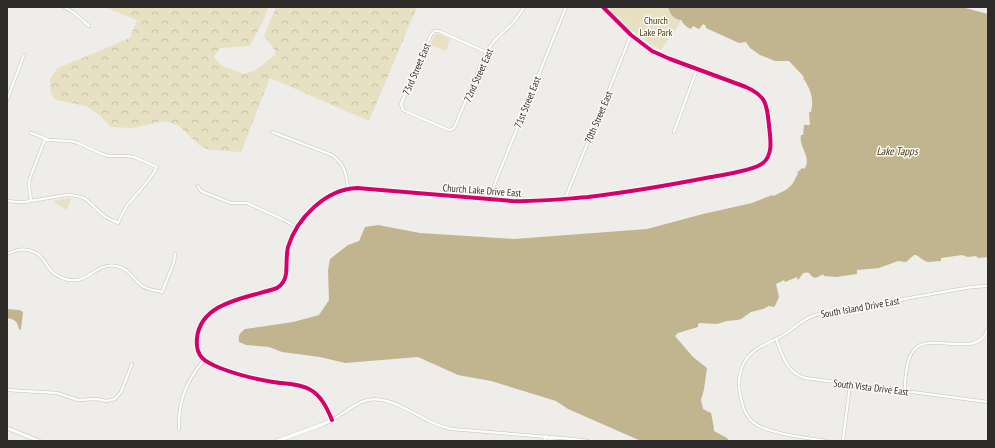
<svg xmlns="http://www.w3.org/2000/svg" width="995" height="448" font-family="'PT Sans Narrow',sans-serif">
  <style>
    .forest { fill: url(#forest-crowns) }
    .park { fill: #e8e0c3 }
    .water { fill: #c0b58e }
    .lines { fill: none; stroke-linecap: round; stroke-linejoin: round }
    .minor-casing { stroke: #c3c2bf; stroke-width: 3.5 }
    .tertiary-casing { stroke: #c3c2bf; stroke-width: 4.5 }
    .minor { stroke: #fcfcfc; stroke-width: 2.5 }
    .tertiary { stroke: #fcfcfc; stroke-width: 3.5 }
    .cycleway-casing { stroke: #fdfbf6; stroke-width: 6 }
    .cycleway { stroke: #d6006c; stroke-width: 4 }
    .labels { text-anchor: middle; stroke-width: 3; stroke-linejoin: round; paint-order: stroke }
    .park-label { font-size: 10px; fill: #463a0d; stroke: #fdfbf6 }
    .street-label { font-size: 10px; fill: #2d2c2a; stroke: #fdfbf6 }
    .water-label { font-size: 11px; font-style: italic; fill: #45390c; stroke: #fdfbf6 }
  </style>
  <defs>
    <pattern id="forest-crowns" width="20" height="18" patternUnits="userSpaceOnUse"><rect width="20" height="18" fill="#e8e0c3"/><path d="M2 6a3 3 0 1 1 6 0M12 15a3 3 0 1 1 6 0" fill="none" stroke="#c7c0a8"/></pattern>
  </defs>
  <rect width="100%" height="100%" fill="#eeedea"/>
  <path class="forest" d="M105,7H268L265,17L250,46L220,48L214,57L222,66L244,74L256,70L275,55V50L264,36L276,7H417L369,121L270,78L241,152L210,150L199,145L178,125L165,121L131,128L111,127L98,114L86,106L56,100L51,94L50,79L58,68L130,38L137,20Z"/>
  <path class="park" d="M607,7H668L670,11L682,20L661,50C640,40 624,23 607,7Z
    M436,34H439L450,39L446,51L431,45L434,36Z
    M71,198L67,210L52,201Z"/>
  <path class="water" d="M668,7H949L965,8L988,14V257L978,258L976,256L968,257L962,255L941,258V261C937,261 932,262 928,262C923,261 920,257 916,255H914L906,262L898,261L879,268L857,270V274L836,277L824,276L823,274C817,278 814,280 809,273C801,271 802,277 798,280L797,277L785,282L784,280L776,284L779,297L775,306L774,307L769,306L763,309L751,312L741,319L737,320L727,321L717,324L700,323L698,324V327L678,333L675,336L693,357L707,368L704,389L701,400L703,409L711,413C712,419 714,425 714,431L727,438L729,441H641L568,409L556,401L491,381L458,375L418,357L345,363L320,357L282,352L269,347L246,345L239,342C238,335 240,333 245,329L293,322L319,315L329,300L328,270L330,259L348,245L359,241L365,227L378,225L420,233L514,239L647,229L703,214L752,203L772,195L774,196C781,192 788,190 793,183C795,180 795,178 798,174L797,173L802,168L804,169C813,158 798,147 801,135H803L804,125H810L809,112H811C814,100 811,89 803,78L804,77L789,61H775L760,55L750,48L746,42L739,43L706,28V26L703,24L699,29L693,26L691,29L687,27L682,22V20C674,20 670,14 668,7Z
    M7,309L19,310L22,311L23,313L21,329L19,330C18,322 15,319 7,318Z"/>
  <g class="lines">
    <g class="minor-casing">
      <path id="minor" d="M64,7L73,12L89,26
        M486,52L441,32C435,29 432,32 430,37L401,104L403,110L407,112L449,130L453,129L455,126L486,52L494,41L513,23L521,12L524,7
        M7,100L24,55
        M272,132L332,155C345,165 346,173 348,188
        M674,132L697,69
        M198,186L200,190L203,192L231,203H247L282,219L297,227
        M489,198L566,7
        M565,199L631,35
        M7,201L18,202H24L67,195C90,195 90,206 106,217C109,219 114,221 118,223C121,216 124,209 129,203C139,191 150,181 157,167L134,157L126,156H108L102,154L78,143L71,141L49,140L44,138L31,133
        M31,201L29,185L30,178L45,139
        M7,254C18,248 31,247 41,257C49,266 49,273 62,278C88,288 94,262 116,266C130,268 132,279 142,286C148,290 155,290 162,292L174,262L175,254
        M776,339C783,356 786,372 805,378L988,402
        M7,390L57,393L78,400L96,399L107,401L115,399L121,392L132,364
        M905,391C905,380 906,359 914,350C929,330 977,361 988,329
        M332,420C343,414 353,405 364,401C385,393 412,413 431,422C437,425 444,427 451,429L573,439L588,441
        M179,429C178,402 186,381 204,360
        M544,441L546,436
        M827,441C807,438 769,434 754,423C747,418 743,408 741,399C736,378 740,358 760,347C767,343 775,340 782,336C793,330 802,319 815,315L954,290L972,287L988,286
        M843,441L850,384"/>
    </g>
    <g class="tertiary-casing">
      <path id="tertiary" d="M7,428L39,441
        M277,441L321,425L332,420C327,408 321,396 309,389C299,383 285,384 274,382C255,379 238,375 221,369C209,364 199,359 197,345C196,334 200,325 207,317C220,303 240,298 258,294C266,292 276,291 281,285C284,282 285,278 286,274C287,265 286,255 288,247C297,218 326,189 357,188L512,201C537,202 562,199 588,197C629,192 670,185 711,177C723,175 755,170 763,163C774,154 770,137 769,125C767,104 766,96 746,87L670,59L652,51L631,35L603,7"/>
    </g>
    <use href="#minor" class="minor"/>
    <use href="#tertiary" class="tertiary"/>
    <g class="cycleway-casing">
      <path id="cycleway" d="M332,420C327,408 321,395 309,389C298,383 285,384 273,382C255,379 238,375 220,368C205,362 195,357 197,338C201,301 249,298 277,288C282,285 285,281 286,274C287,265 286,255 288,247C297,218 326,189 357,188L512,201C537,202 562,199 588,197C629,192 670,185 711,177C723,175 755,170 763,163C774,154 770,137 769,125C767,104 766,96 746,87L670,59L652,51L631,35L603,7"/>
    </g>
    <use href="#cycleway" class="cycleway"/>
  </g>
  <g class="labels">
    <g class="park-label">
      <text x="656" y="24">Church<tspan x="656" dy="12">Lake Park</tspan></text>
    </g>
    <g class="street-label">
      <text transform="translate(416 69) rotate(-67)" y="4">73rd Street East</text>
      <text transform="translate(478 75) rotate(-66)" y="4">72nd Street East</text>
      <text transform="translate(527 102) rotate(-68)" y="4">71st Street East</text>
      <text transform="translate(598 117) rotate(-67)" y="4">70th Street East</text>
      <text transform="translate(482 190) rotate(4)" y="4">Church Lake Drive East</text>
      <text transform="translate(860 307) rotate(-10)" y="4">South Island Drive East</text>
      <text transform="translate(871 387) rotate(7)" y="4">South Vista Drive East</text>
    </g>
    <g class="water-label">
      <text x="897" y="155">Lake Tapps</text>
    </g>
  </g>
  <rect width="995" height="448" fill="none" stroke="#2d2c2a" stroke-width="16"/>
</svg>
